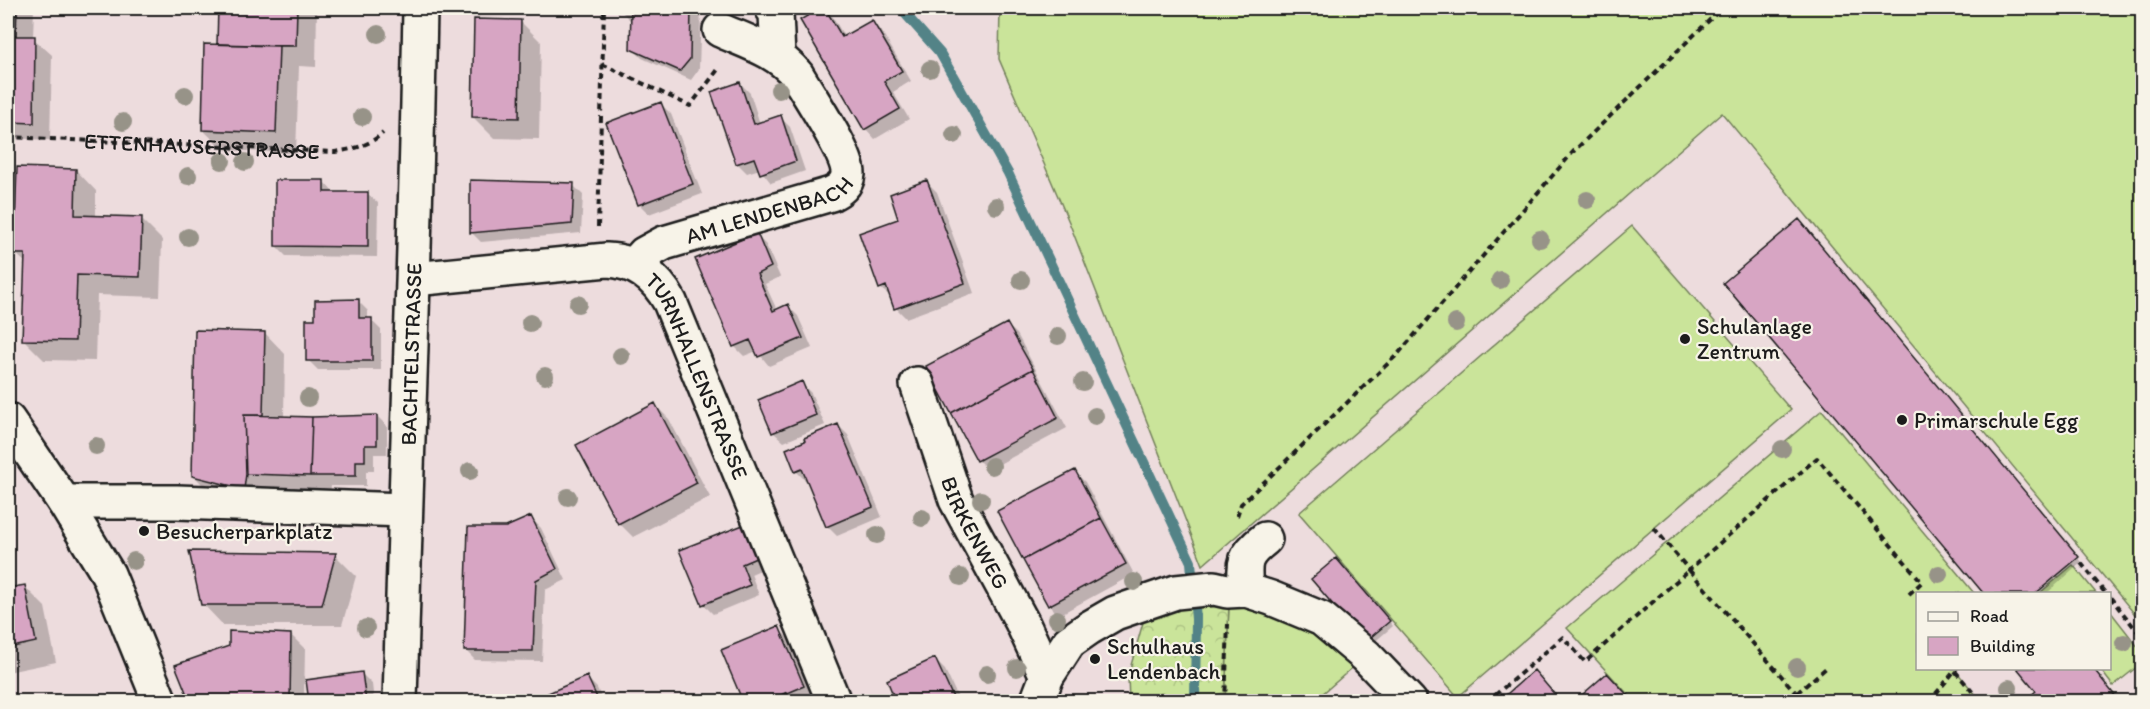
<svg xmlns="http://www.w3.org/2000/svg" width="2150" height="709" font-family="Itim,sans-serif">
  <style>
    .grass { fill: #cae49a; stroke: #73805b; stroke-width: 1.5 }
    .forest { fill: url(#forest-crowns); stroke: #73805b; stroke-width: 1.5 }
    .shadow { fill: #0003 }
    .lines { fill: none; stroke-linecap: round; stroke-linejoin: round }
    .stream { stroke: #528387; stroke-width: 10 }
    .building { fill: #d7a5c3; stroke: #1c1c1c; stroke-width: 1.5 }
    .minor-casing { stroke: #1c1c1c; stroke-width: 38 }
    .path { stroke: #1c1c1c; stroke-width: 4; stroke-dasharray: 6 4.5; stroke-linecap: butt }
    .minor { stroke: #f7f3e8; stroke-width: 33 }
    .tree { fill: #979388 }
    .poi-dot { fill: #1c1c1c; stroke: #f7f3e8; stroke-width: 2 }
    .labels { text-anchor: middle; stroke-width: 4.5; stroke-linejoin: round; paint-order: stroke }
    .street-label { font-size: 22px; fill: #1c1c1c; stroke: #f7f3e8 }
    .poi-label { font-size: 22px; fill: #1c1c1c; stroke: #f7f3e8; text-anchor: start }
  </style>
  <defs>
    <pattern id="forest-crowns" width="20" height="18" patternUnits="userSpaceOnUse" patternTransform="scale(1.5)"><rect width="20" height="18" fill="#cae49a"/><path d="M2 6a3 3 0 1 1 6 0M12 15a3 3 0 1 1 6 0" fill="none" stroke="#adc384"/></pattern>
  </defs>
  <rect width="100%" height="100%" fill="#eddcdd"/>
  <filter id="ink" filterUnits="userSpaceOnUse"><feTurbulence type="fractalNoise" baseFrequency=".0167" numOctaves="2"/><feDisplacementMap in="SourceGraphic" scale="12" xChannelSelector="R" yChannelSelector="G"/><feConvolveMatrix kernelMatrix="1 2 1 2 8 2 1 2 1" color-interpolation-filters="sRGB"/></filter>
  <g filter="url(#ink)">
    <path class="grass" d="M1000,8H2142V623L1722,113L1203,565L1069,222L999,59Z
      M1632,226L1791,410L1458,697L1299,513Z
      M1822,410L1974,593L1918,594V668L1957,669L1956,671L1981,701H1634L1567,628Z
      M2073,565L2096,593H2040Z
      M1227,591L1366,656L1314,701L1225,702L1229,604Z
      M2110,611L2142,652V674L2137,667L2113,686L2100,669L2110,668Z"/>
    <path class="forest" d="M1149,601L1229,604L1225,701H1129L1128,676Z"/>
    <path class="shadow" d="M8,8H34L33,38L52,55L50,140L8,138Z
      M219,8H317L316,67L299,66L296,153L224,150L203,130L218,46Z
      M620,8H701L699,69L691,80L642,58L632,48V20H630L620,10Z
      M824,8L833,17L845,38L872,22L882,32L911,81L893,92L909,119L875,139L866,129L802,20Z
      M520,21L541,42L539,139L494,138L473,117Z
      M740,83L750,93L760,124L780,117L790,127L805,171L771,183L760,169L747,173L737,163Z
      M661,104L671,114L702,194L649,214L639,204Z
      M76,170L96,191V217L141,219L162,240L160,297L97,295L95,361L44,360L23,339L26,263L15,253Z
      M324,182L334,193L368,194L378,203L377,257L286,256L276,246Z
      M927,182L937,192L974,293L906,318L896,308L891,297L880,288L900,220Z
      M573,185L583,195L581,233L481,242L471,232Z
      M1804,226L2082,562L2046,594H1986Z
      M756,235L766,245L780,277L765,284L777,310L788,306L798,316L812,348L769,366L757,351L744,356L734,346Z
      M358,301L368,311V320H371L381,330V370H318L308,360L316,321Z
      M1007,325L1017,334L1067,428L988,470L978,460Z
      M265,333L285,354L284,417L377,416L387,426V454H374V471H366V486H331L330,496H214L193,475Z
      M801,383L811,393L825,425L784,442L774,433L760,400Z
      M655,405L669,419L710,497L633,537L619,523Z
      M838,425L848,435L882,517L837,536L827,526L808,480L806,481L796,471Z
      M1075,472L1085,482L1134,574L1059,615L1049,605Z
      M531,518L541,528L566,580L545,590L542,661L475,660L465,650L506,528Z
      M742,526L752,536L765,568L751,574L759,595L713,614L703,604Z
      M335,555L356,576L342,625H223L203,604Z
      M1340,564L1393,626L1371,645Z
      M24,586L45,607L56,662L8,672V590Z
      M778,628L788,638L812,696L799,702H745Z
      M291,635L305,649L304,702H191Z
      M935,660L945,670L960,702H898Z
      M362,674L372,684L374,702H311Z
      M587,678L597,688L603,702H532Z"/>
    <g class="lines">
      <path class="stream" d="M900,8L940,53L1008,173L1191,562L1196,619L1195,702"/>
    </g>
    <path class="building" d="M8,8H17L16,36H8Z
      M218,8H297L296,46L217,44Z
      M618,8H691L690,59L680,71L630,49L631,11H618Z
      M821,8H825L842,37L872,20L902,71L884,81L900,109L864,130L800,20Z
      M474,19L521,20L519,118L472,117Z
      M8,36H35L34,123L8,122Z
      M204,44L279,46L276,133L202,130Z
      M740,82L754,124L781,115L796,161L760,174L754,158L736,164L711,92Z
      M661,102L693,184L638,205L606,123Z
      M17,167L76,169L75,215L142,217L140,277L77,275L75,341L22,340L25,254H14Z
      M275,180H324V192H368V247L275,246Z
      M470,180L574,183L572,224L470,233Z
      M927,180L965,283L894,309L886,286L879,289L859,233L898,219L890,194Z
      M1799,219L2079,557L2035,594H1984L1723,283Z
      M757,233L771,267L757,274L773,311L788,304L803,338L758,357L750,340L733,347L695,259Z
      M359,299V318H372V361H306V319H315V300Z
      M1007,323L1033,369L951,413L926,366Z
      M195,330L265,332L263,415H244L246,474L244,489L192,476Z
      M1033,369L1058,418L977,461L951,413Z
      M802,381L816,415L772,433L758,400Z
      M655,403L697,483L618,524L576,445Z
      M244,415L312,417L310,476L246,474Z
      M377,415V445H365V461H356V476H310L312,417Z
      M838,424L873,507L826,527L802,469L795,472L786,449L805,441L804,438Z
      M1075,470L1101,518L1023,560L997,511Z
      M531,516L557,569L536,580L533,651H464L468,527H506Z
      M1101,518L1126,564L1048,606L1023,560Z
      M743,525L756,558L742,564L750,585L702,605L679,550Z
      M189,551L336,553L322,605H201Z
      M1336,558L1390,621L1365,642L1311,579Z
      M25,585L36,642L8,648V588Z
      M779,626L804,686L767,702H743L721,650Z
      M229,631L291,634L290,702H190L175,665L229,646Z
      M935,658L955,702H896L887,680Z
      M2017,668H2093L2120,702H2023L2036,691Z
      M1534,670L1561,702H1498Z
      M362,672L366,702H309L306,680Z
      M1607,673L1634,702H1574Z
      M587,676L599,702H528Z
      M787,692L792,702H767Z"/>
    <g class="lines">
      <g class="minor-casing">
        <g id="minor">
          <path d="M772,8L776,13L778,57"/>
          <path id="s2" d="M634,265L644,254L664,243L831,194C839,190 847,185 848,174C849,155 808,94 797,75C778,51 747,42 720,30"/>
          <path id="s3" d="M414,279L607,260C636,261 657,278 670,302L834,702"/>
          <path id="s4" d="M917,384L956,500L1022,622L1047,676"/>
          <path d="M8,420L64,502L108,574L160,702"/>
          <path d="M64,502H177L405,510"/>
          <path d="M1246,590C1244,563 1242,557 1265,539"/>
          <path id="s5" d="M400,702C406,470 416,239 420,8"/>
          <path d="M1037,702L1047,676L1069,642L1089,628L1115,613L1176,592L1214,588L1227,591L1246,590L1271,598L1322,619L1366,656L1410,702"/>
        </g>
      </g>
      <g class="path">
        <path d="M602,64L690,106L720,67"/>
        <path id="s1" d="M8,137L335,152C354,149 368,146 383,133"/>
        <path d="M598,227L604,8"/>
        <path d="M1237,516L1241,504L1398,354L1573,152L1722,8"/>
        <path d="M1654,528L1689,570L1817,458L1922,582L1906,597"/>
        <path d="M2081,563L2106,594"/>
        <path d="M2110,597L2142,637"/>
        <path d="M1955,671L1981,702"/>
        <path d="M1797,693L1826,668"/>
        <path d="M1225,702L1228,624"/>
        <path d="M1487,702L1563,637L1585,662L1689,570L1804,702"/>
        <path d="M1929,702L1957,668"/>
      </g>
      <use href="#minor" class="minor"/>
    </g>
    <g class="tree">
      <circle cx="378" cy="34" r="9"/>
      <circle cx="930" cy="69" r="9"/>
      <circle cx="779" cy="90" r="9"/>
      <circle cx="185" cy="95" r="9"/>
      <circle cx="362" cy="117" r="9"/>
      <circle cx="123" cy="122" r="9"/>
      <circle cx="954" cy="135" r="9"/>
      <circle cx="222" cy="161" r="9"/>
      <circle cx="245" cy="162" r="9"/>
      <circle cx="188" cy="176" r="9"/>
      <circle cx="1587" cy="200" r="9"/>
      <circle cx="996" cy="206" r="9"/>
      <circle cx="188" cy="237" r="9"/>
      <circle cx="1540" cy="239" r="9"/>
      <circle cx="1021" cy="280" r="9"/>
      <circle cx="1500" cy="280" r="9"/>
      <circle cx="578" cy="304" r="9"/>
      <circle cx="530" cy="323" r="9"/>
      <circle cx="1456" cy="323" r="9"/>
      <circle cx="1058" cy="336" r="9"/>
      <circle cx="621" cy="356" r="9"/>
      <circle cx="545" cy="376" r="9"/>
      <circle cx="1083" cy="382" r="9"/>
      <circle cx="308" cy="398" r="9"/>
      <circle cx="1095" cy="416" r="9"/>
      <circle cx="96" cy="446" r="9"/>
      <circle cx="1782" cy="449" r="9"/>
      <circle cx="992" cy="466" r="9"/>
      <circle cx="470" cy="471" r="9"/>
      <circle cx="568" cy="497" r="9"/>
      <circle cx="981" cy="500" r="9"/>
      <circle cx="922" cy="518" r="9"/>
      <circle cx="877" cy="535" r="9"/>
      <circle cx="134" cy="561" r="9"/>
      <circle cx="1939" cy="574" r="9"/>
      <circle cx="961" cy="577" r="9"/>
      <circle cx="1134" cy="582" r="9"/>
      <circle cx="1057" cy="619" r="9"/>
      <circle cx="366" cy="628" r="9"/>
      <circle cx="2124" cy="643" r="9"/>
      <circle cx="1797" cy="667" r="9"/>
      <circle cx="1017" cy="668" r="9"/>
      <circle cx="987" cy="674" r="9"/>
      <circle cx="2009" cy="688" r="9"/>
    </g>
  </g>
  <g class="poi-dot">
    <circle cx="1685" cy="339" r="6"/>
    <circle cx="1902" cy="420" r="6"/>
    <circle cx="144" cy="531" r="6"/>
    <circle cx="1095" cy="659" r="6"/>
  </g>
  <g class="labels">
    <g class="street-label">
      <text dy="8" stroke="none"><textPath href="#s1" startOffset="194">ETTENHAUSERSTRASSE</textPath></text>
      <text dy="8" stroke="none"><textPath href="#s2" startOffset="148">AM LENDENBACH</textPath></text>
      <text dy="8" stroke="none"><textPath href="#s5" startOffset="348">BACHTELSTRASSE</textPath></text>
      <text dy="8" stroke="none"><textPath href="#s3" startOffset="352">TURNHALLENSTRASSE</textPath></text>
      <text dy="8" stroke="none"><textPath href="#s4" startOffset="160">BIRKENWEG</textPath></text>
    </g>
    <g class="poi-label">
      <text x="1697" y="334">Schulanlage<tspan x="1697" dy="25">Zentrum</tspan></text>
      <text x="1914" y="428">Primarschule Egg</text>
      <text x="156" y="539">Besucherparkplatz</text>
      <text x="1107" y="654">Schulhaus<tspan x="1107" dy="25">Lendenbach</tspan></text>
    </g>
  </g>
  <rect width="2150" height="709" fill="none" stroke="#f7f3e8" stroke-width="30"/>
  <rect x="15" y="15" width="2120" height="679" fill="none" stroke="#1c1c1c" stroke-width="2" filter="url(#ink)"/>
  <rect x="1916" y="592" width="195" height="78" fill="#f7f3e8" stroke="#9f9d96" stroke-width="1.5"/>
  <rect x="1928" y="612" width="30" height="9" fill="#f7f3e8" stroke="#9f9d96" stroke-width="1.5"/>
  <text x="1970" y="622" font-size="18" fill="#1c1c1c">Road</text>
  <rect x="1928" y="637" width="30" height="18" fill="#d7a5c3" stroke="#9f9d96" stroke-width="1.5"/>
  <text x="1970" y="652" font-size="18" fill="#1c1c1c">Building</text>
</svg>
